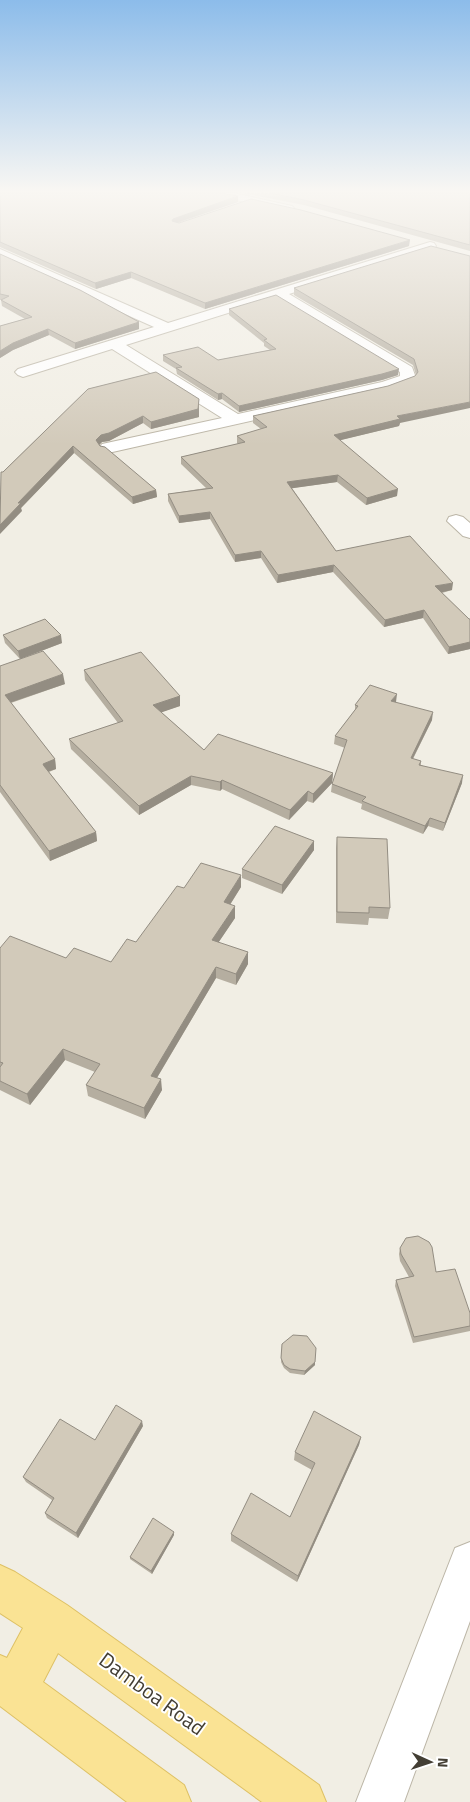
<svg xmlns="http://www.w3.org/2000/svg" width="470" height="1802" font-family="'Titillium Web',sans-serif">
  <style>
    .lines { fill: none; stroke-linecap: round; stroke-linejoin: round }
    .minor-casing { stroke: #bcb6a7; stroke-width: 2 }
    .primary-casing { stroke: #dec165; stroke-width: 2 }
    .minor { fill: #fff; fill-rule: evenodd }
    .primary { fill: #fae394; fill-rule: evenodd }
    .wall { fill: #b5aea0 }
    .shaded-wall { fill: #938d82 }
    .building { fill: #d2caba; stroke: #938d82 }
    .labels { text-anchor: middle; stroke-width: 4; stroke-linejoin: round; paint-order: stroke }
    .near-street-label { font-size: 21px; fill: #433e34; stroke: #fff }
  </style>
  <rect width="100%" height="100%" fill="#f1eee4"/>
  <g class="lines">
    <g class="minor-casing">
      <path id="minor" d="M213,193H234L292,206L294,208L288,212L219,196Z
        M430,242L434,243L436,246L434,249L289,294L412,367L416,378L414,381L393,389L108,453L102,452L99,448L102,444L222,418L112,349L23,377L18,375L15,372L18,369L154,327L0,258V249L168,323ZM276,298L400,372V376L382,382L238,414L126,345Z
        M456,515L463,517L470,523V538L463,536L447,521L449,517Z
        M470,1542V1621L404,1802H356L455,1548Z"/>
    </g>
    <g class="primary-casing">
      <path id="primary" d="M0,1565L15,1572L67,1605L319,1785L326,1802H262L58,1653L43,1682L184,1785L191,1802H127L0,1706V1655L7,1658L23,1628L0,1613Z"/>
    </g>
    <use href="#minor" class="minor"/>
    <use href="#primary" class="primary"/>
  </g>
  <path class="wall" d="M0,193L238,202L178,223L409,246L205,309L131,278L96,289L0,247Z
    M243,193H470V251L304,205Z
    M0,254L139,329L75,349L49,335L13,350L0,358V326L25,319L2,306L1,300H0Z
    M470,256L400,423L399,426L340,440L397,496L366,505L337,482L292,488L336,551L452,590L442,593L469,619H470V649L448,654L423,618L384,627L333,572L277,583L261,558L235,562L210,519L179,523L168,501V494L206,488L181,464V457L238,444L237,443V436L261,429L253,423V416L388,386L415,376L416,375L413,365L294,295V288Z
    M229,309L398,375L382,380L239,412L222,399L218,400L177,374L176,369L163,361V355L218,360L270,350L264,346V343L229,315Z
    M88,389L199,399V417L151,429L143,423L109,441L102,442L99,445L156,490L157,497L133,504L74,453L21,508L22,511L3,472Z
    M3,635L62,643L20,659L5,643Z
    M0,666L65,684L11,703L55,759L56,769L49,772L96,832L97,841L50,861L0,792Z
    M84,670L180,696V706L161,712L204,750L333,773L332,783L313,803L307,801L289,820L222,789L220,791L191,785L139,815L71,749L69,739L118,723L85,680Z
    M395,702L432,720L413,759L421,761V765L462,783L443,831L428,826L423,834L378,816L361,809L362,804L331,792L332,784L345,748L334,744L335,736L355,710V705L396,702Z
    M337,837L390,908L388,919L369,918L368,925L336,923V848Z
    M314,841V850L282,894L242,878V869Z
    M241,887L230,905L235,918L218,943L248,952V964L236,985L216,978L157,1078L162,1090L145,1119L88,1096L86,1085L95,1072L65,1060L30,1105L0,1090V948L66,958L111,962L136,942L184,888Z
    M400,1248L436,1272L470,1313V1331L413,1343L395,1286L396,1280L409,1277L400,1261L399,1254Z
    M282,1344L315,1365L304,1375L290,1373L284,1368L281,1362Z
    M143,1426L78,1538L47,1518L45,1513L52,1500L26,1482L23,1477L95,1440Z
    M361,1437L359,1445L297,1582L231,1541V1534L290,1517L312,1470L294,1460L295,1452Z
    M174,1535L152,1574L130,1559V1557Z"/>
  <path class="shaded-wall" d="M238,196V202L173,224L172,221L173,219Z
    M410,240L409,246L205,309V303Z
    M131,272V278L96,289L95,283Z
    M139,322V329L75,349V343Z
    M48,329L49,335L13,350L0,358V351L13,343Z
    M399,369L398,375L382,380L239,412V406Z
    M222,393V399L218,400V394Z
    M199,399V417L151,429V422Z
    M470,402V408L400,423L399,426L333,442L334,435L397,416Z
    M143,416V423L109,441L102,442L97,447L96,440L101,435Z
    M73,446L74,453L21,508L22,511L0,534V525L18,503Z
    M338,475L337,482L287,489V482Z
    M398,489L397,496L366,505L367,498Z
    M156,490L157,497L133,504L132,497Z
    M210,512V519L179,523V516Z
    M261,551V558L235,562V555Z
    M334,565L333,572L277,583L278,575Z
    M453,583L452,590L434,594L435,586Z
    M424,610L423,618L384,627L385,620Z
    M61,635L62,643L20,659L18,651Z
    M470,642V649L448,654L449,647Z
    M63,674L65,684L6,704L5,695Z
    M397,694L396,702L390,709L391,701Z
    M180,696V706L154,715L153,705Z
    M433,712L432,720L409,766L411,758Z
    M55,759L56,769L44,773L43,764Z
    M333,773L332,783L313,803V794Z
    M463,775L462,783L443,831L445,823Z
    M191,776V785L139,815V806Z
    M222,780V789L220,791V782Z
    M308,791L307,801L289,820L290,810Z
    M430,818L428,826L423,834L425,826Z
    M96,832L97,841L50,861L49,851Z
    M314,841V850L282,894V885Z
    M241,875V887L224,914V902Z
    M235,906V918L212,952V940Z
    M248,952V964L236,985V974Z
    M216,967V978L152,1086L151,1076Z
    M63,1049L65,1060L30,1105L27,1094Z
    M161,1079L162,1090L145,1119L144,1108Z
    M315,1362V1365L304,1375L305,1371Z
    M142,1421L143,1426L78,1538L76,1533Z
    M361,1437L359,1445L297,1582L298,1576Z
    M174,1532V1535L152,1574L151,1571Z"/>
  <path class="building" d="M0,193H221L238,196L173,219L172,221L179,223L251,199L301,210L410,240L205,303L131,272L95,283L0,242Z
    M270,193H470V245L304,200Z
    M431,246L470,256V402L397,416L400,419L334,435L398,489L367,498L338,475L287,482L336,551L410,536L453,583L435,586L469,619H470V642L449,647L424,610L385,620L334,565L278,575L261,551L235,555L210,512L179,516L168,494L213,488L181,457L245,442L237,436L267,427L253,416L388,386L415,376L418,372L414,359L294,288Z
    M0,254L80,290L139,322L75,343L48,329L13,343L0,351V326L32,317L1,300L9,296L0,294Z
    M276,295L399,369L382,374L239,406L222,393L218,394L176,368L182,367L163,355L198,347L218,360L276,349L264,340L267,339L229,309Z
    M156,372L199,399L198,409L151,422L143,416L109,433L101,435L96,440L100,446L105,447L156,490L132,497L73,446L18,503H21L0,525L1,472H3L88,389Z
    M45,619L61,635L18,651L3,635Z
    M43,651L63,674L5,695L55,759L43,764L44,766L96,832L49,851L0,785V666Z
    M141,652L180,696L153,705L204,750L218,734L333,773L313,794L308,791L290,810L222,780L220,782L191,776L139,806L69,739L123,721L84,670Z
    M370,685L397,694L391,701L433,712L411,758L421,761L419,765L463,775L445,823L430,818L425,826L379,808L362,801L366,797L332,784L347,740L335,736L358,706L355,705Z
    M275,826L314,841L282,885L242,869Z
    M337,837L387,839L390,908L369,907V913L337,912Z
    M201,863L241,875L224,902L235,906L212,940L248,952L236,974L216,967L151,1076L161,1079L144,1108L86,1085L100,1064L63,1049L27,1094L0,1081V1067L3,1063L0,1062V948L10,936L66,958L74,948L111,962L127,939L136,942L177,886L184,888Z
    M418,1236L429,1242L432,1247L436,1272L455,1269L470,1313V1326L414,1337L396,1280L414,1276L401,1254L400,1248L406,1238Z
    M293,1335L307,1336L316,1348L315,1362L305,1371L290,1369L284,1365L281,1358L282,1344Z
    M116,1405L142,1421L76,1533L45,1513L54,1498L23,1477L60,1419L95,1440Z
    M314,1411L361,1437L298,1576L231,1534L251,1493L290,1517L315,1463L295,1452Z
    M153,1518L174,1532L151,1571L130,1557Z"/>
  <linearGradient id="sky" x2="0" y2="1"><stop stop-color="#8cbcea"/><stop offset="0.43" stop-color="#f9f7f3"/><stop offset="1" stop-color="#f9f7f3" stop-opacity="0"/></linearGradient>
  <rect width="470" height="445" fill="url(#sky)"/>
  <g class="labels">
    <g class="near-street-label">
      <text transform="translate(152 1694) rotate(36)" y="7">Damboa Road</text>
    </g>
  </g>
  <g transform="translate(430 1762) rotate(93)" stroke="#ffffff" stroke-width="4" paint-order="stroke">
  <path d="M0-4L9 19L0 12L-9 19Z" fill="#433e34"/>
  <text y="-8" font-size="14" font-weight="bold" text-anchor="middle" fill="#433e34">N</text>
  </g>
</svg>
